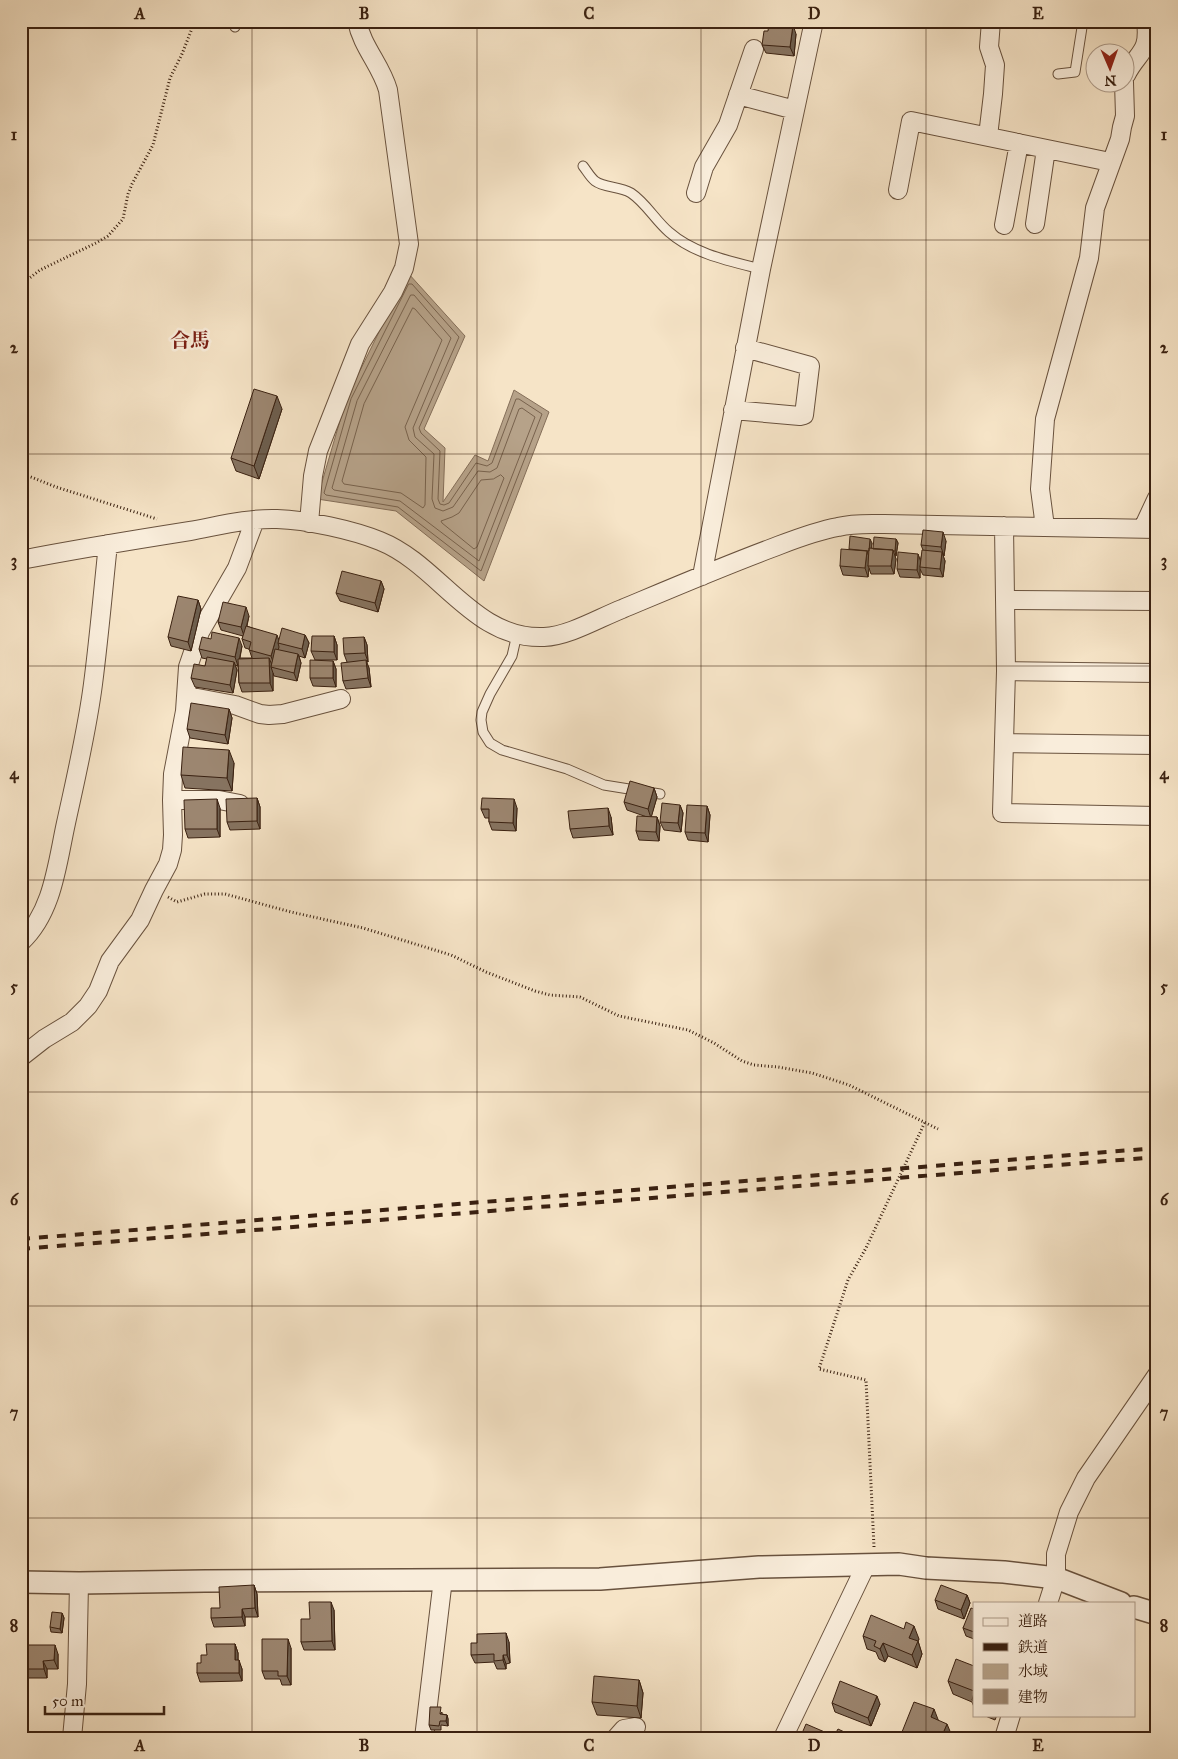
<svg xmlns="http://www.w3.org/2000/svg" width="1178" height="1759" font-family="'IM FELL Great Primer','Noto Serif JP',serif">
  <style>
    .water { fill: #b6a289; stroke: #846e59 }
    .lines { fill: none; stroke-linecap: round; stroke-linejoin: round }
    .shore { stroke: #78624d; stroke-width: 1 }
    .service-casing { stroke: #69523e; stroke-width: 11 }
    .minor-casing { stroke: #69523e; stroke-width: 20 }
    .tertiary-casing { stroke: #69523e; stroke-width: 24 }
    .path { stroke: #3a2111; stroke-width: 3; stroke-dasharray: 1 2.5; stroke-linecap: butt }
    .service { stroke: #f9eddb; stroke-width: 9 }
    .minor { stroke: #f9eddb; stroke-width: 18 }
    .tertiary { stroke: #f9eddb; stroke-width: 21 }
    .rail { stroke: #3a2111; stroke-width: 4; stroke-dasharray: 9 9; stroke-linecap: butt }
    .wall { fill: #867360; stroke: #3a2111 }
    .shaded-wall { fill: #6d5e4e; stroke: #3a2111 }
    .building { fill: #9c8670; stroke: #3a2111 }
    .grid { fill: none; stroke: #3a2111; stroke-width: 1; stroke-opacity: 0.55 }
    .labels { text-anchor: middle; stroke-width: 5; stroke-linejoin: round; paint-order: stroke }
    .quarter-label { font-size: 20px; font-weight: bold; fill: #7a1f14; stroke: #f9eddb }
    .neatline { fill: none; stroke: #3a2111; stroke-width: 2 }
    .grid-label { font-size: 16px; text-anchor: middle; font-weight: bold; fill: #3a2111 }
  </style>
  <rect width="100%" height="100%" fill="#f6e4c7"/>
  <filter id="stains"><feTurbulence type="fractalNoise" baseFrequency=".004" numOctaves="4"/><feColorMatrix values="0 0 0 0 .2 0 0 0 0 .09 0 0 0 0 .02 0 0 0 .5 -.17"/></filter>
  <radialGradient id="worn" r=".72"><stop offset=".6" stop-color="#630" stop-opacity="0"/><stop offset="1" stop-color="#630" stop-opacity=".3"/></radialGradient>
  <path class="water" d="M408,273L465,336L424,429L445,448L443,502L475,455L488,461L514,390L549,412L484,581L396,511L317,499L347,397Z"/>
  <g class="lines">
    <path class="shore" d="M409,284H412L459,337L419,428L421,433L440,451L438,499L440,504L444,505L449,503L476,463L487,466L492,463L516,399H519L542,414L481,571L398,507L326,495L324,493L351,399Z
      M411,295H414L451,338L413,428L415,437L434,454L432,499L435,508L443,511L453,507L478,471L490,472L497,468L519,409L522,408L535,417L479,561L400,501L334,490L332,488L357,401Z
      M413,308L415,309L442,340L405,427L409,440L426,457L425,505L423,508L401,493L344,484L342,481L364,404Z
      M501,475L504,478L477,547L474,549L442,523L441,521L452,517L459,513L481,480L493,479Z"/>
    <g class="service-casing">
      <path id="service" d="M233,21L235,27
        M1058,74L1075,72L1083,21
        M583,166C587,171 590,177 595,181C604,188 620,186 631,193C646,203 655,220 669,232C694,254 729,261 761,269
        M517,634L512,656L490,694L482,712L481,720L483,732L490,743L502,750L567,769L604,785L660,794"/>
    </g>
    <g class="minor-casing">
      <path id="minor" d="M1126,75C1138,51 1150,54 1146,21
        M738,95L795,110
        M988,136L993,94L995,65L989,47L991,21
        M898,190L911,121L1110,162
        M696,193L704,167L728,125L754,49
        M1035,224L1046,149
        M1004,225L1019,143
        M733,410L800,416L804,415L810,366L745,348
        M309,523L313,476L318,451L360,344L393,292L404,268L409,244L388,90C381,65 362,47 357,21
        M1004,526L1006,671L1002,813L1157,816
        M1045,527L1040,489L1045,419L1089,258L1095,208L1120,139L1122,127L1125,116L1124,82
        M1143,528L1157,498
        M21,560C77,549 133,540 190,531C218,526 248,518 277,519C307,520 353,530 380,541C440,565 473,640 544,637C569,636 599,618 622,609C672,588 721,567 772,548C793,540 815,531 838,527C853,523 868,524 884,524L1157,529
        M702,576L761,269L814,21
        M1005,600L1157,601
        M1006,671L1157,673
        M187,696L235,705L260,714L269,715L283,714L341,699
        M1004,743L1157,745
        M172,800H219L240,804
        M21,942C53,912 57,864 66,823C76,777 87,731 93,684C99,638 103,591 108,544
        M21,1057L44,1039L72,1022L88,1006L98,991L110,961L140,920L154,890L168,864L172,850L173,835L172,800L173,774L185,711L188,667L200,632L237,568L255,520
        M1048,1603L1056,1578V1554L1069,1512L1086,1478L1157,1375
        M72,1738L77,1684L79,1583
        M424,1738L443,1579
        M616,1738L624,1729L636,1727
        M783,1738L866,1565
        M1004,1738L1011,1715"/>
    </g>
    <g class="tertiary-casing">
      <path id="tertiary" d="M21,1582L79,1583L205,1581L600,1579L759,1567L899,1564L926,1568L1004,1572L1056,1578L1121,1603
        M1134,1607L1157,1614"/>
    </g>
    <path class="path" d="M21,288L27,280L40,270L96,243L108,236L123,219L128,194L132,184L153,145L170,78L182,54L195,21
      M21,473L56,487L157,519
      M168,897L177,902L205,894H225L291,912L363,928L451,955L486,972L535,991L550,995L580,997L619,1016L688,1030L714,1043L742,1061L754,1065L778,1067L812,1073L849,1085L938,1129
      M874,1547L866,1380L819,1369L848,1280L866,1248L925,1122"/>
    <use href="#service" class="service"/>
    <use href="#minor" class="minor"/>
    <use href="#tertiary" class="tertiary"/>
    <path class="rail" d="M21,1239L1157,1148
      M21,1249L1157,1157"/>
  </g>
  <path class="wall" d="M796,34L794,56L766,53L762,45Z
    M282,409L259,479L236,471L231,458Z
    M896,539L898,543L896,556H895L896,559L894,574H871L869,568L868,577L843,575L840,566L849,550V549L872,543L871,548L873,549Z
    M946,541L944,556H943L945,561L943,577L923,575L920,569V578L900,577L897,569L918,554L920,561L923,550L921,545Z
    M381,581L384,589L378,612L340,601L336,593Z
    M198,600L201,609L191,651L171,646L168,637Z
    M249,616L247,626L279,639L305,635L309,643L305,658L299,656L301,663L297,681L274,676L273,673V691L242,692L239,683L238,666L235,665L237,670L233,693L195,687L191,678L205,666L207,659L202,658L199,649L242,646L240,658H252L249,649L245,648L242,639L243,636L221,630L218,622Z
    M334,636L337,645V660H315L311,651Z
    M364,637L367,645L368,662H366L369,668L371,687L346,689L343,681L347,662L344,654Z
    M333,661L336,669V687L313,686L310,678Z
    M229,709L232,718L228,744L190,738L187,729Z
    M234,763L232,791L185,788L181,775Z
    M654,788L657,797L651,817H657L660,826L659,841L639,840L636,831L647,817L627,810L624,802Z
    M257,798L260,807V829L230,830L227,822Z
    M680,805L683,813L681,832L664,830L660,822Z
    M707,806L710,815L708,842L688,840L685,832Z
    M220,808V837L188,838L185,829Z
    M517,808L516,831L492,830L489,822V818H485L481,809Z
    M611,817L613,835L573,838L570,829Z
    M254,1585L257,1594L258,1617H245V1626L214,1627L211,1618L220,1608Z
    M967,1595L970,1603L964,1619L938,1609L935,1600Z
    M974,1609V1639L966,1636L963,1628Z
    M334,1610L335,1650H304L301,1642L310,1619Z
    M62,1613L64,1618L62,1633L51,1632L50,1627Z
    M863,1636L919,1639L918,1641L922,1654L917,1668L888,1656L885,1662L879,1659L876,1652L867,1649Z
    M509,1642L510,1663L506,1664V1669H497L494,1662L475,1663L471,1655Z
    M235,1644L238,1653V1660L242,1669V1681L200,1682L197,1673L201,1663L207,1655Z
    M21,1645L58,1654V1669H47V1678H21Z
    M291,1648V1685H282L280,1679H265L262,1671Z
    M974,1666V1707L972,1702L953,1694L948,1681Z
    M639,1680L643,1693L641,1718L597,1715L592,1702Z
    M832,1703L880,1704L871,1726L835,1712Z
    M442,1712V1714L447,1715L448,1719V1726L441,1725V1730H431L429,1725Z
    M983,1715H997L995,1720Z"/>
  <path class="shaded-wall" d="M793,25L796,34L794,56L790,47Z
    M277,396L282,409L259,479L254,466Z
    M943,532L946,541L944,556L941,547Z
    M870,539L872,543L871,555L869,551Z
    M896,539L898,543L896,556L895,551Z
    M893,550L896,559L894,574L891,566Z
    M867,551L870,560L868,566L869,568L868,577L865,568Z
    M942,552L945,561L943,577L940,569Z
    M918,554L921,562L920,567V578L917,570Z
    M381,581L384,589L378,612L375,603Z
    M198,600L201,609L191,651L188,642Z
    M246,607L249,616L244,636L241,627Z
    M277,635L280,643H278L279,647L274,665L271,656Z
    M305,635L309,643L305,658L302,649Z
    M334,636L337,645V660L334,652Z
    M364,637L367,645L368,662L365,653Z
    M239,638L242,646L238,666L235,657Z
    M298,654L301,663L297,681L294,673Z
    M269,658L273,667H271L273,673V691L270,683Z
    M366,660L369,668L371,687L368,678Z
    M333,661L336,669V687L333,678Z
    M234,662L237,670L233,693L230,685Z
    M229,709L232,718L228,744L225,735Z
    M229,750L234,763L232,791L227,778Z
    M654,788L657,797L651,818L648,809Z
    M257,798L260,807V829L257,821Z
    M217,799L220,808V837L217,829Z
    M514,799L517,808L516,831L513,823Z
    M680,805L683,813L681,832L678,823Z
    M707,806L710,815L708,842L705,833Z
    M608,808L611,817L613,835L609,826Z
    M657,817L660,826L659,841L656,832Z
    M254,1585L257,1594L258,1617L255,1608Z
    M967,1595L970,1603L964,1619L961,1610Z
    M331,1602L334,1610L335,1650L332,1641Z
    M242,1609L245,1617V1626L242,1617Z
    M62,1613L64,1618L62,1633L60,1629Z
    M914,1626L919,1639L918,1641L922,1654L917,1668L912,1655L909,1638Z
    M506,1633L509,1642L510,1663L507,1655Z
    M288,1639L291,1648V1685L287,1676Z
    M883,1643L888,1656L885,1662L880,1649Z
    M235,1644L238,1653V1669L235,1660Z
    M55,1645L58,1654V1669L54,1660Z
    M503,1655L506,1664V1669L503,1660Z
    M239,1660L242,1669V1681L239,1673Z
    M43,1661L47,1669V1678L44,1669Z
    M639,1680L643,1693L641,1718L637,1706Z
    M877,1696L880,1704L871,1726L868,1718Z
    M934,1709L939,1722L931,1717Z
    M447,1715L448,1719V1726L446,1721Z
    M947,1724L952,1736L951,1738H941Z"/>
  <path class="building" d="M769,23L793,25L790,47L762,45L764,31H768Z
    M254,389L277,396L254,466L231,458Z
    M923,530L943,532L941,547L921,545Z
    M850,536L870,539L869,551L849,549Z
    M874,537L896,539L895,551H893V550L873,549Z
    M869,548L893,550L891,566H868Z
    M841,549L867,551L865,568L840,566Z
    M922,550L942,552L940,569L920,567Z
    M898,552L918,554L917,570L897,569Z
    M342,571L381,581L375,603L336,593Z
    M178,596L198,600L188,642L168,637Z
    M223,602L246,607L241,627L218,622Z
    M246,626L277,635L271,656L249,650L251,642L242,639Z
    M282,628L305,635L302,649L278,643Z
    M212,632L239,638L235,657L199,649L202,637L211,639Z
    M312,636H334V652L311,651Z
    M364,637L365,653L344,654L343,638Z
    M275,649L298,654L294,673L271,667Z
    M207,657L234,662L230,685L191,678L194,664L205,666Z
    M269,658L270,683H239L238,659Z
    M310,660L333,661V678H310Z
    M366,660L368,678L343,681L341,663Z
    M191,703L229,709L225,735L187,729Z
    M183,747L229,750L227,778L181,775Z
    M630,781L654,788L648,809L624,802Z
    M257,798V821L227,822L226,799Z
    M482,798L514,799L513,823L489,822V809H481Z
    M217,799V829H185L184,800Z
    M662,803L680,805L678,823L660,822Z
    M687,805L707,806L705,833L685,832Z
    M608,808L609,826L570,829L568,811Z
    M637,816L657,817L656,832L636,831Z
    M254,1585L255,1608L242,1609V1617L211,1618V1608H220L219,1587Z
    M941,1585L967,1595L961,1610L935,1600Z
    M309,1602H331L332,1641L301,1642V1619H310Z
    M971,1608L974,1609V1632L963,1628Z
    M52,1612L62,1613L60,1629L50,1627Z
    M871,1615L904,1629L906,1622L914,1626L909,1638L918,1641L912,1655L883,1643L880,1649L874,1646L876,1641L863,1636Z
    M506,1633L507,1655H503V1660L494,1661V1654L471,1655V1643H477V1634Z
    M262,1639H288L287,1676H278V1671H262Z
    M206,1644H235V1660H239V1673H197V1663H201V1655H207Z
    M21,1645H55L54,1660L43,1661L44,1669H21Z
    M956,1659L974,1666V1691L948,1681Z
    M594,1676L639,1680L637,1706L592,1702Z
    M840,1681L877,1696L868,1718L832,1703Z
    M974,1693V1701L972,1700Z
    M914,1702L934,1709L931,1717L947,1724L941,1738L919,1737L918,1738H902L900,1737Z
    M430,1707H441L440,1714L447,1715L446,1721H440L439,1726L429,1725Z
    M806,1724L834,1736L838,1729L857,1738H800Z
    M952,1735L959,1738H951Z"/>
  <path class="grid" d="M252,21V1738M477,21V1738M701,21V1738M926,21V1738M21,240H1157M21,454H1157M21,666H1157M21,880H1157M21,1092H1157M21,1306H1157M21,1518H1157"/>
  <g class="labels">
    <g class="quarter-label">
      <text x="190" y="347">合馬</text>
    </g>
  </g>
  <rect width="1178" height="1759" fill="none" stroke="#f6e4c7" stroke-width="55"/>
  <rect x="973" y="1602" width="162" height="115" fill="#f9eddb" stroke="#ad9b8a"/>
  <rect x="983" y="1618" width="25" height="8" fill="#f9eddb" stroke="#ad9b8a"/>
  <text x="1018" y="1626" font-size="15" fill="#3a2111">道路</text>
  <rect x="983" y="1643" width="25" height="8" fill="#3a2111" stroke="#ad9b8a"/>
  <text x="1018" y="1652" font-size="15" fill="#3a2111">鉄道</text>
  <rect x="983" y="1664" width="25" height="15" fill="#b6a289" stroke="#ad9b8a"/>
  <text x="1018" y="1676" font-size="15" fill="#3a2111">水域</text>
  <rect x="983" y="1689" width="25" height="15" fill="#9c8670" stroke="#ad9b8a"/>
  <text x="1018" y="1702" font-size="15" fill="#3a2111">建物</text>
  <g transform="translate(1110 68) rotate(178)"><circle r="24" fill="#f9eddb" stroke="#ad9b8a"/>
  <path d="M0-4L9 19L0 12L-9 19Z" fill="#8f2418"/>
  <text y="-8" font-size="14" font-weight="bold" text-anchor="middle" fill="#3a2111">N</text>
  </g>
  <path d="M45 1706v8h119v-8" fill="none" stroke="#3a2111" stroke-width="2.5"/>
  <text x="52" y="1706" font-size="15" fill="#3a2111" stroke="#f9eddb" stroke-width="4" paint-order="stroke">50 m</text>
  <rect x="28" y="28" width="1122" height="1704" class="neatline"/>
  <g class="grid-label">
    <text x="140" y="19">A</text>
    <text x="364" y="19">B</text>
    <text x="589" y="19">C</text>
    <text x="814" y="19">D</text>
    <text x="1038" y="19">E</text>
    <text x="14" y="140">1</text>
    <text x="1164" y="140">1</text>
    <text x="14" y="353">2</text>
    <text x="1164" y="353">2</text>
    <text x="14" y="566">3</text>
    <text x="1164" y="566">3</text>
    <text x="14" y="779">4</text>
    <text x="1164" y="779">4</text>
    <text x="14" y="992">5</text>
    <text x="1164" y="992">5</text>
    <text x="14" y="1205">6</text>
    <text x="1164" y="1205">6</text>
    <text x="14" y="1418">7</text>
    <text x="1164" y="1418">7</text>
    <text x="14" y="1631">8</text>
    <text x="1164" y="1631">8</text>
    <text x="140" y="1751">A</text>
    <text x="364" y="1751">B</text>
    <text x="589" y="1751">C</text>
    <text x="814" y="1751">D</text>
    <text x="1038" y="1751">E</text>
  </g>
  <rect width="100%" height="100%" filter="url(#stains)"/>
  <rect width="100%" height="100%" fill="url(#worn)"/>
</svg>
